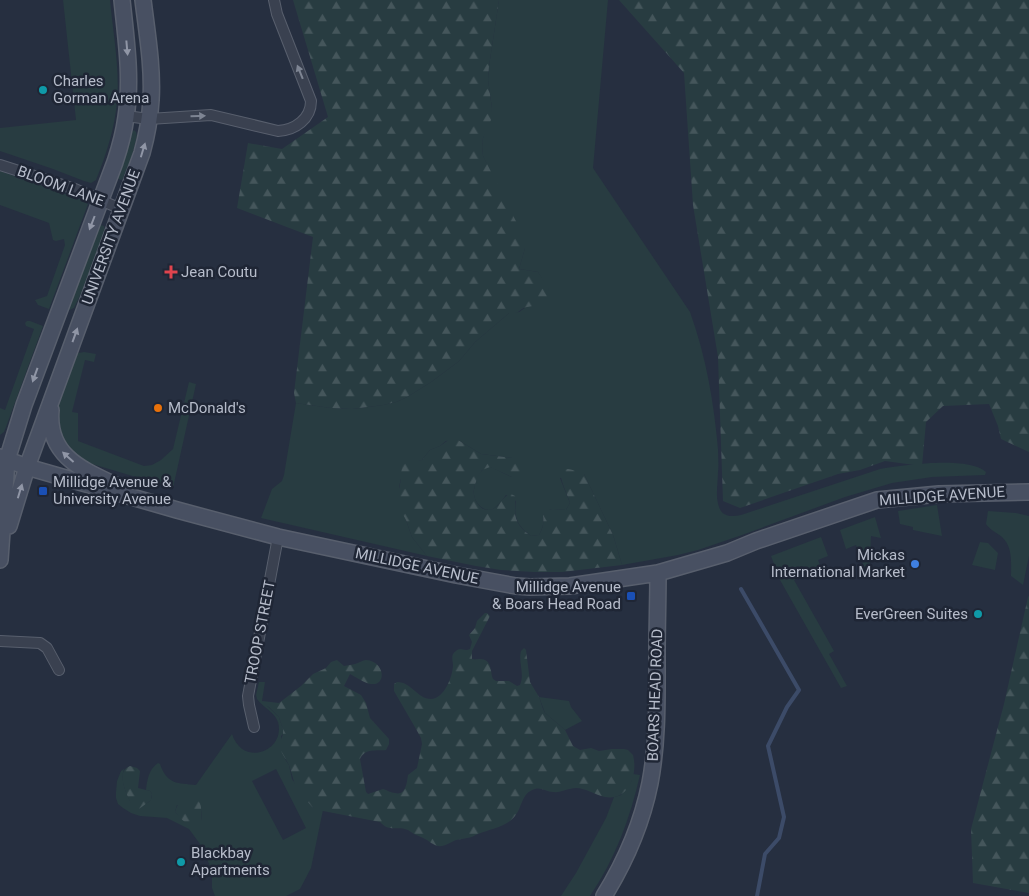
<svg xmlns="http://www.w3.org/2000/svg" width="1029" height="896" font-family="Roboto,sans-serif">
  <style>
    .grass { fill: #283c41; fill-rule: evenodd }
    .forest { fill: url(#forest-firs) }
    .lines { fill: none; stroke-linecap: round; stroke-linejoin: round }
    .stream { stroke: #3c4b68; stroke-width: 4 }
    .street-casing { stroke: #585f6d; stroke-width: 12 }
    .secondary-casing { stroke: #585f6d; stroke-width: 18 }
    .street { stroke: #3a4150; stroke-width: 10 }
    .secondary { stroke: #485062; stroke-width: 15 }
    .oneway { fill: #9096a6 }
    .oneway2 { fill: #7e8593 }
    .culture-dot { fill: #0f9aa8; stroke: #1f2635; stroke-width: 2 }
    .health-dot { fill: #e0444e; stroke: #1f2635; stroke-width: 2 }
    .food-dot { fill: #e8710a; stroke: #1f2635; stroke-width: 2 }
    .transit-dot { fill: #1a4fb4; stroke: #1f2635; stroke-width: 2 }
    .shop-dot { fill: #3f7fe0; stroke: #1f2635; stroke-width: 2 }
    .labels { text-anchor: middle; stroke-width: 5; stroke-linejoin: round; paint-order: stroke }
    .poi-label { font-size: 15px; fill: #b6bcca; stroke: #1f2635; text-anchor: start }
    .street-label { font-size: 15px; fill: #b6bcca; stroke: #1f2635 }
  </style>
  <defs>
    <pattern id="forest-firs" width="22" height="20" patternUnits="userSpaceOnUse" patternTransform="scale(1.25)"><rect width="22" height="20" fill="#283c41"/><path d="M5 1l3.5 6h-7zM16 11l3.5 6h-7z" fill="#45565b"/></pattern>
  </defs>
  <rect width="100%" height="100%" fill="#262f40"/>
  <path class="grass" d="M63,0H110C113,33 120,69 117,101C115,128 106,155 96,180L91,183L84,181L53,169L0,151V128L76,120Z
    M499,0H608L593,168L690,312C706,356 714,403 718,449C718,457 719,465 718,472C718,483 715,496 719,507C722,517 732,517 741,515L880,469C904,465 968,456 986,472L985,475L932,477L892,483L845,497L742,535L698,550L678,555L622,565L613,535L584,474L560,478L570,503L566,510L551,509L543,515C544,523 543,529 539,535L531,536C518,526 513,518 516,501L506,495C503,499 498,506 493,509C484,513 475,503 474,495C473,486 479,466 490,467C495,468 506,475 512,477V458L481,454L458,440L446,441L440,446L430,450L422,460L418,461L401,474V479L399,487L406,520L412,537L427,556L261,518L272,489L282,481L284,475L296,403L331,408L352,409L383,405L396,402L407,397L431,382L459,361L475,342L509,313L519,312L549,291C547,284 541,279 538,272L519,269L525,248L483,156L482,147L483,138L492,109L488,80L489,66Z
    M134,130L136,132L137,136L132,155L123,179L121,180L117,178L130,134Z
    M0,171L80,199L88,204L49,309L38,305L35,300L47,296L65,245L64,239L56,241L53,240L49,223L0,205Z
    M101,225L104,226L105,230L83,289L74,308L69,310L68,308L98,229Z
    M27,321H30L43,326L6,427L4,432L0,435V408L5,410L34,329L26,326L25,323Z
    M84,352L96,354L94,362L85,360L72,412L78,413V441L144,466L152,465L161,460L173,449L189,382L196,384L173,488L82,461L66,448L57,434L56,398L73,354Z
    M937,505L942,536L913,530V527L900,524L898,511Z
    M988,511L1016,513L1029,516V556L1023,585L1011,576C1011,563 1013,547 1002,537C996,532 990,530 986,524Z
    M875,517L881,538L871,536L870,565L864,567L856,545L846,549L840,530Z
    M821,537L828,556L818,560L820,565L794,580L834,651L829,654L847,686L841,688L780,580L771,556Z
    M980,542L988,543L998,553L995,570L972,565Z
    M259,682H265L262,701L279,717L283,729V734L281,736L285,759L289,765L292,779L312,807L323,810L311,868L300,889L286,896H215L212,888V876L210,866L200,844L189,829L167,818L140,816L131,813L123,808L118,804L116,798V792L117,781L121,771L124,769C120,780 126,793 131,803L145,804C150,802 152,799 152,794L150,791L146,790C147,780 149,769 158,763L160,764C167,785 178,783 196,785L232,734C243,768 286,751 278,722C274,711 263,708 257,699L256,695ZM276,769L306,828L283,840L252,781ZM177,805L201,809L202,821H184L175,812Z
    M539,697L569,701L571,707L582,721L565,730L545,713Z
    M633,774L640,775C630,819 615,859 590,896H561L576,873L606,818L614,797L621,795L631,782Z"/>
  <path class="forest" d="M293,0H499L489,66L488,80L492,109L491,120L483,138L482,147L483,156L525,239V248L519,269L538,272C541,278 544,280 547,285C552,293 547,302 539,305C535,306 531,306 527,307C518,309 521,314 509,313L475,342L459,361L431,382L407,397L396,402L383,405L352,409L331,408L296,403L294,393L313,237L237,208L248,143L282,149L328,117Z
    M619,0H1029V452L1001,439L998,426L989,404L943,406L926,422L922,466L885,461L860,470L838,474L740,508L723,501L718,357L693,205L684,73Z
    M450,439L458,440L481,454L512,458L519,461L523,464L522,471L518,477H512L490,467L482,470C478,476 475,483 474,489C472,499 481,514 493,509C501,505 502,496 511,494L515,496C516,501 515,504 515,508C514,521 521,529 531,536L539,535C543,529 544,523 543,515C550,506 555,510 566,510L570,503C564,484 547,458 584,474L613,535L622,565L562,572H534L501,570L476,566L427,556L412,537L406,520L399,507L397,499L401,479V474L402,466L406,462L422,460L430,450L440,446Z
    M1029,596V893L973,883L971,829L1004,704L1028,597Z
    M485,613H487L490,616L472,651V659C475,660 478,659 480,659C492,659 490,671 493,679L496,681H509L517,686L520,685C525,674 518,662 521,651L524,648L526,650L530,682L539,697L543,709L545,713L565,730L573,746L580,750L591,748L599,751L612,749H624L628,750L633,755C638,774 629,801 605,797C595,795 586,788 576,788C568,788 561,793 553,792C547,792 541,787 535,789C521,793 523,806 515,816C507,827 490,829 478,834C475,835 471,838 467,838C464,839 460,839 456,840C451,842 444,847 438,846C433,845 429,841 425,839C422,837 418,836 414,834C412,833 410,831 408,830C397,825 390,833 380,822L318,810L312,807L296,788L289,765L282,753L280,747V743L283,734V729L279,717L269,707L263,704L262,701L279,703L301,686L313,674L326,668L331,662L337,660L344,666C348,665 352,665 355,664C359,663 363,660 366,660C385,661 387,686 371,684C364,683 356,677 350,674L344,686L361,695L366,703L370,718L389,739V744L386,750C376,751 365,748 360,759L366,792L368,794L383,789C387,790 391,793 395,793C406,796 407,782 408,775L417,768L422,744L421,738L416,729L394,691V684L397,682C412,682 417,699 431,699C444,699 453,676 453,665C453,660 450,655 456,651C461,647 464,652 470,649L472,642L469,635L475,628L477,621Z
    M130,766L137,768L140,771L138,788L150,791L152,794L151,800L139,809L132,806C128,796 114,772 130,766Z
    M185,797C205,798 200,806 202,821L197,827C187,826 181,819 175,812C177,805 180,800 185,797Z"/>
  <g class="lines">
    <path class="stream" d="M741,589L799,690L787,707L768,746L784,817L779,838L765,854L757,896"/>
    <g class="street-casing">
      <path id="street" d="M126,116L149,119L211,115L278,131C295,130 311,119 311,101L277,14L274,0
        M0,165L75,189L121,209
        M0,641L40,643L47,648L59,670
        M254,727L249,705L248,696L278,537"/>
    </g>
    <g class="secondary-casing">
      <path id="secondary" d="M51,410C47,455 81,469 115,485
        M0,457L27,467L177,510L278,537L456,575L516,586L530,587L570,586L658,573L727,553L756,541L877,500L939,494L1029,492
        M9,526L27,467L142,153C147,135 150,118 151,100C153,67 147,33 143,0
        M0,560L7,460L24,405L115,162C120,147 124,132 126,117C132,78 126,39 122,0
        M604,896C625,862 642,823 650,783C658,741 657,697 657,653C657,627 658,600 658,573"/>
    </g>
    <use href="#street" class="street"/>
    <use href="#secondary" class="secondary"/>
  </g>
  <defs><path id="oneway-solid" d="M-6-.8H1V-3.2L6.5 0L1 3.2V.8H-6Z" transform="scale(1.25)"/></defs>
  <g class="oneway">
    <use href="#oneway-solid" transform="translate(127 48) rotate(85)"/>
    <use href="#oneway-solid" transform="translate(143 150) rotate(-73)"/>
    <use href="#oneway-solid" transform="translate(92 223) rotate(111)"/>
    <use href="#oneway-solid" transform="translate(75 335) rotate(-70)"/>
    <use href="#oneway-solid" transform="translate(35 375) rotate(110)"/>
    <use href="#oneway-solid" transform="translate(68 457) rotate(-138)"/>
    <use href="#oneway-solid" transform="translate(20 491) rotate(-73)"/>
  </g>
  <g class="oneway2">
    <use href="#oneway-solid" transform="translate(300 72) rotate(-112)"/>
    <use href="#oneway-solid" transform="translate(198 116) rotate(-2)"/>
  </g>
  <g class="culture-dot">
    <circle cx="43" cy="90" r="5"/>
    <circle cx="978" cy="614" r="5"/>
    <circle cx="181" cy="862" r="5"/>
  </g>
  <path class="health-dot" d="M168.5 264.5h5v5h5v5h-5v5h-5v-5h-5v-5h5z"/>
  <circle class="food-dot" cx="158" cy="408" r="5"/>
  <g class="transit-dot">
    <rect x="38" y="486" width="10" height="10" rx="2.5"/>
    <rect x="626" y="591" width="10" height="10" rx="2.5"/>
  </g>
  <circle class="shop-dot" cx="915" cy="564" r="5"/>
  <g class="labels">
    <g class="poi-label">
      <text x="53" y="86">Charles<tspan x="53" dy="17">Gorman Arena</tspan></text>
      <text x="181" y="277">Jean Coutu</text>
      <text x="168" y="413">McDonald's</text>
      <text x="53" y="487">Millidge Avenue &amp;<tspan x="53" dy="17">University Avenue</tspan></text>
      <text x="905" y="560" text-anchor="end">Mickas<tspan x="905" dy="17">International Market</tspan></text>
      <text x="621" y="592" text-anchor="end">Millidge Avenue<tspan x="621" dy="17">&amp; Boars Head Road</tspan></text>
      <text x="968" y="619" text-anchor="end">EverGreen Suites</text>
      <text x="191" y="858">Blackbay<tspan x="191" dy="17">Apartments</tspan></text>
    </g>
    <g class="street-label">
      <text transform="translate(61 186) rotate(20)" y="5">BLOOM LANE</text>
      <text transform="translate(111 237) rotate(-70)" y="5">UNIVERSITY AVENUE</text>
      <text transform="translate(942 496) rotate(-4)" y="5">MILLIDGE AVENUE</text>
      <text transform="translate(417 566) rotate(12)" y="5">MILLIDGE AVENUE</text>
      <text transform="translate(260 632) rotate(-79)" y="5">TROOP STREET</text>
      <text transform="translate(655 695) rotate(-88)" y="5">BOARS HEAD ROAD</text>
    </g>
  </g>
</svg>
